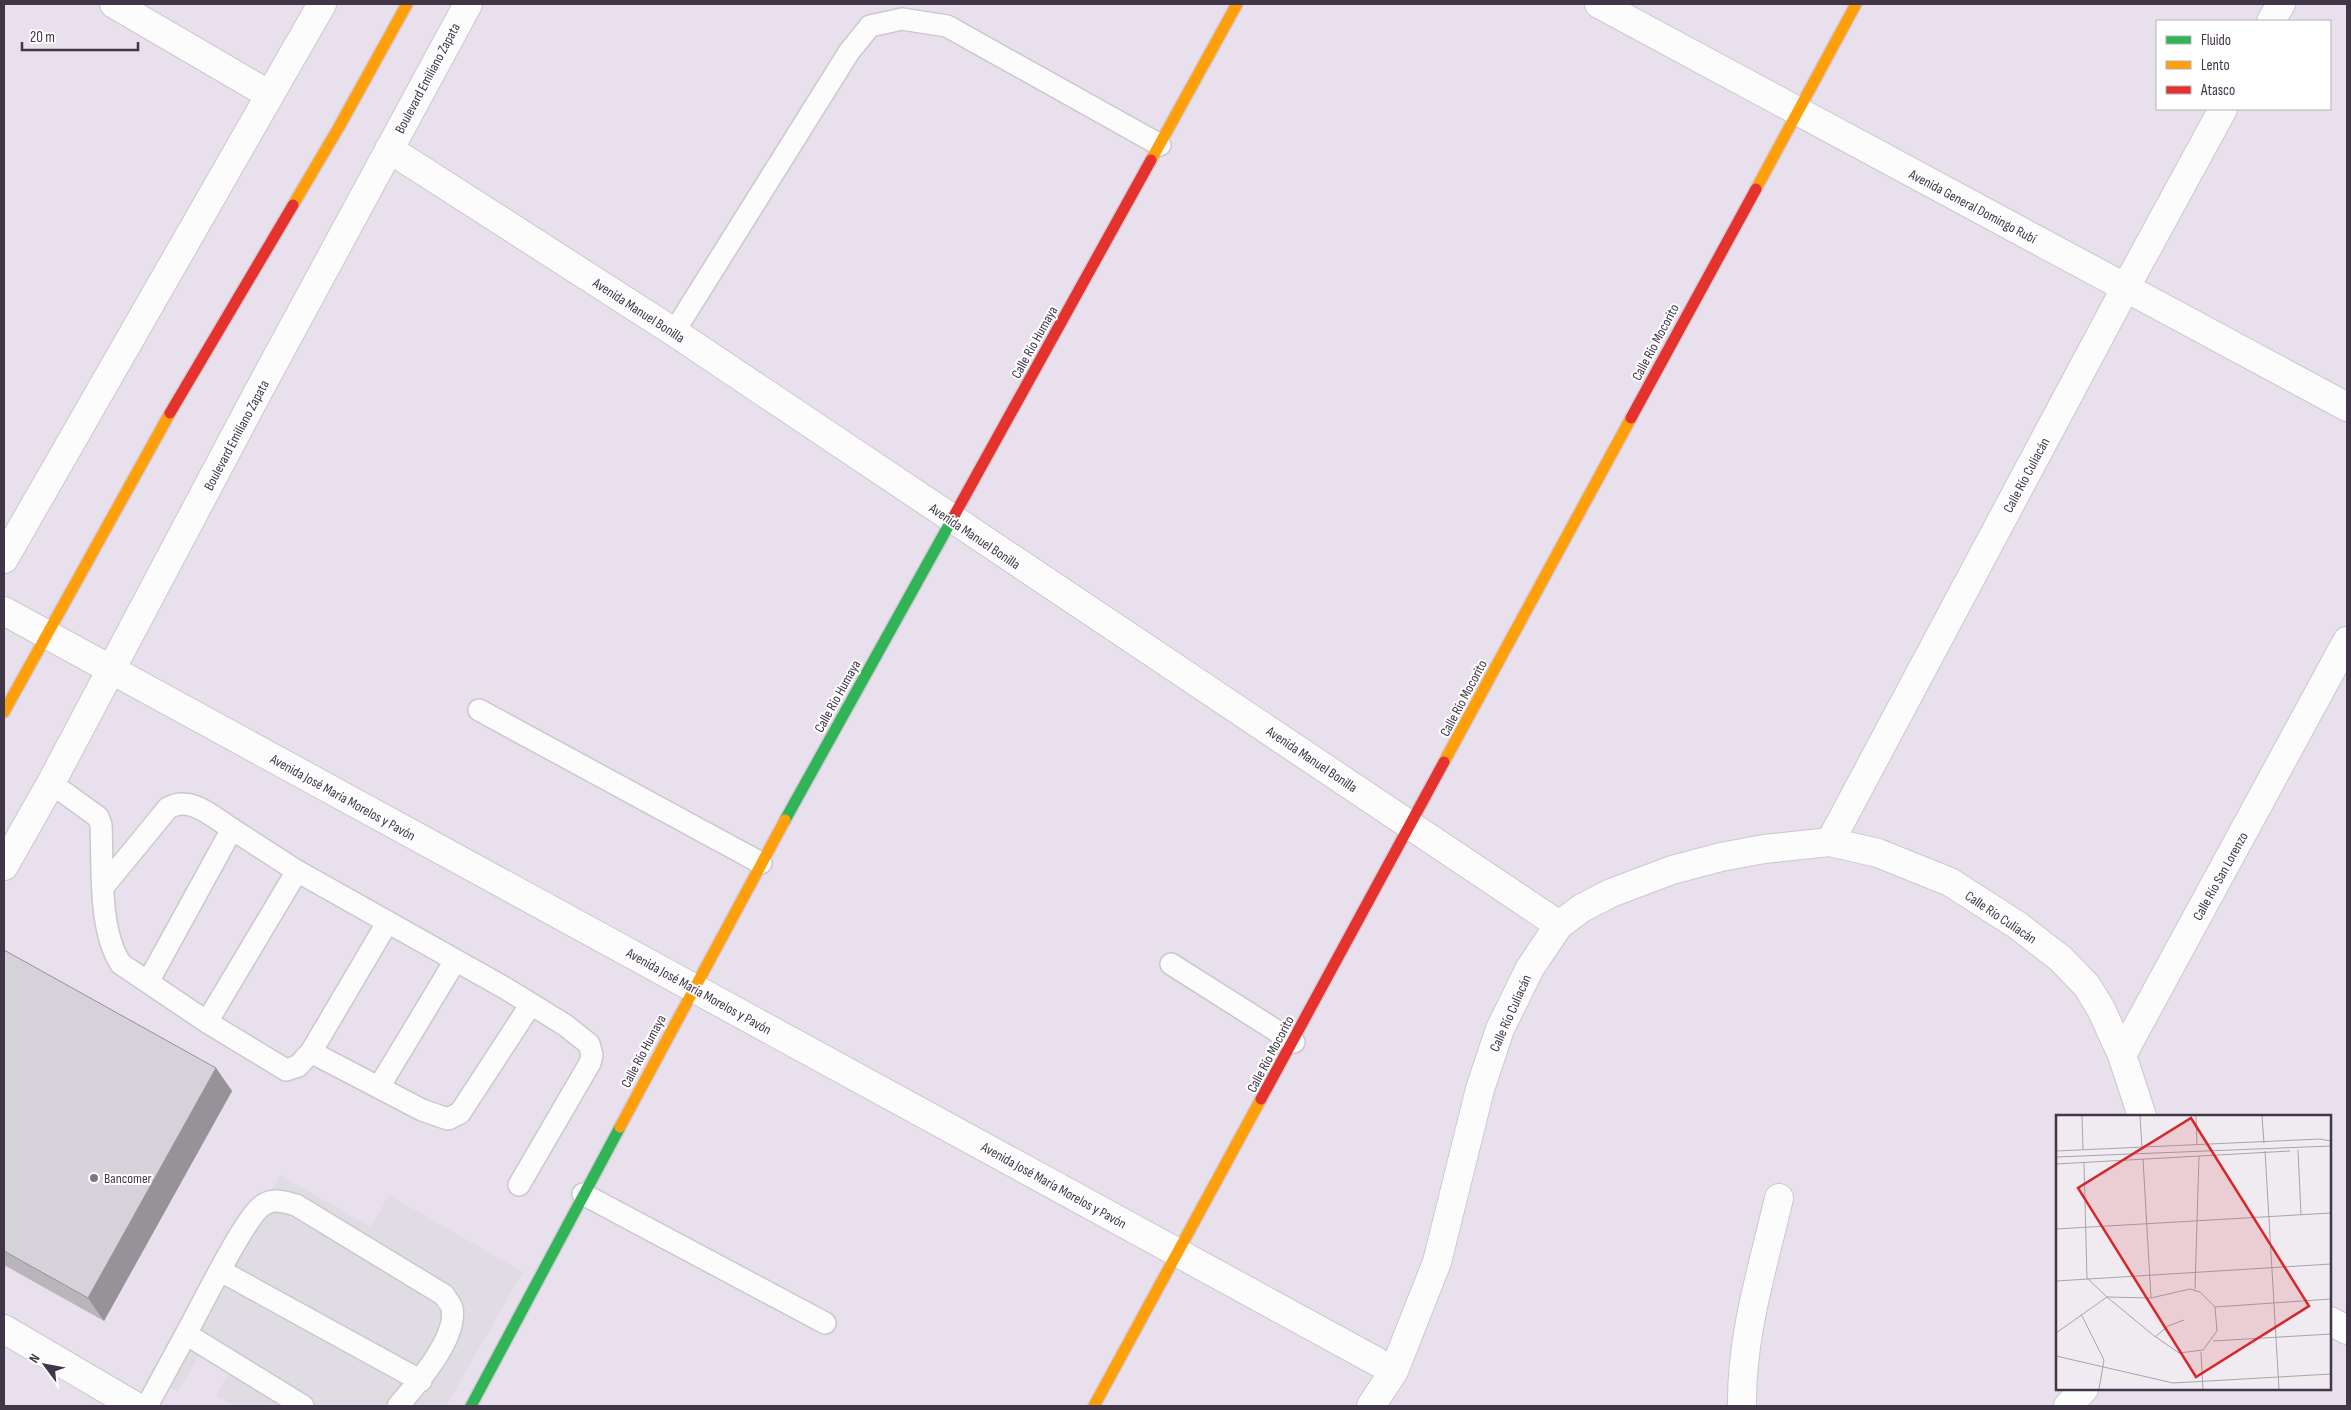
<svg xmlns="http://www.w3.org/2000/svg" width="2351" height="1410" font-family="'Sofia Sans Condensed',sans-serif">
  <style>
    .residential { fill: #e9e0ed; fill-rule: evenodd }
    .parking { fill: #e0dce3 }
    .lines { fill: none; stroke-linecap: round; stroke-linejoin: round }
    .lane-casing { stroke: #cbc7ce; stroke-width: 24 }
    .street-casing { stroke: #cbc7ce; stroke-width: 30 }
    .fast-casing { stroke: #d4cad9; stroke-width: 14 }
    .slow-casing { stroke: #d4cad9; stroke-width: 14 }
    .jam-casing { stroke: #d4cad9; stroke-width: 14 }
    .lane { stroke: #fdfcfd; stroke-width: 21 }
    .street { stroke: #fdfcfd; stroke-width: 28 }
    .fast { stroke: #30b455; stroke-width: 11 }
    .slow { stroke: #ff9f0a; stroke-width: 11 }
    .jam { stroke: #e5322d; stroke-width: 11 }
    .wall { fill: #b8b5bb }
    .shaded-wall { fill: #969398 }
    .building { fill: #d6d2d9; stroke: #969398 }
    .poi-dot { fill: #7d7583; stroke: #fff; stroke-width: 2 }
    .labels { text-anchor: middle; stroke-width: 4; stroke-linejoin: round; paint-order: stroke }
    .street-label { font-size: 14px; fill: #403648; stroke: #fff }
    .poi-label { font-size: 14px; fill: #403648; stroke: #fff; text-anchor: start }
    .inset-road { fill: none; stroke: #a9a3ad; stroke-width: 1 }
    .view { fill: #d62828; fill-opacity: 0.15; stroke: #d62828; stroke-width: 2.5 }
    .inset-edge { fill: none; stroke: #403648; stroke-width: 2.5 }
  </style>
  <rect width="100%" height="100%" fill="#efebf1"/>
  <path class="residential" d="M4,4H2347V1406H4ZM2157,21H2330V109H2157ZM2057,1116H2330V1389H2057Z"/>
  <path class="parking" d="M280,1175L371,1227L389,1195L523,1272L446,1406H234L216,1396L229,1373L199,1356L178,1392L161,1382Z"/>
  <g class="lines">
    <g class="lane-casing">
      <path id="lane" d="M674,332L849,52L870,26L902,19L947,26L1160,145
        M479,710L761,863
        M51,783L98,817L101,825C103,866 98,930 121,964L207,1022L286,1070L298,1066L311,1052L387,923
        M104,886L168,808C191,795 213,817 232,829
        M1171,964L1294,1042
        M148,982L232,829L297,871L505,988L565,1025L589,1044L592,1055L590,1063L519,1185
        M207,1022L297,871
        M311,1052L422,1110L448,1119L460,1113L531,1004
        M379,1087L455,961
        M583,1194L825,1323
        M221,1271L421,1381
        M186,1334C199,1311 245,1216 263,1205C274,1198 285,1202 296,1205L444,1295C446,1299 451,1304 452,1308C458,1338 416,1385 398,1406
        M147,1406L186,1334L303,1406"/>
    </g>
    <g class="street-casing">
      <path id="street" d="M114,4L270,95
        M1599,4L2347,407
        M2271,21L2281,4
        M389,149L674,332L1559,925
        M4,559L322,4
        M4,611L1394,1371
        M1830,842L2126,287L2223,109
        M4,866L51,783L257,394L468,4
        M2122,1055L2347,641
        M2330,1321L2347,1330
        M4,1329L135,1406
        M1371,1406L1394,1371L1437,1262L1480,1089L1500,1029L1530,968L1559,925L1582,908L1611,893L1672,870L1721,857L1764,849L1830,842L1878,853L1950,882L2017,925L2061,959L2087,986L2101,1009L2122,1055L2142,1116
        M1742,1406C1741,1335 1763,1267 1779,1198
        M2068,1406L2084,1389"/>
    </g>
    <g class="fast-casing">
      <path id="fast" d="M785,820L955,514
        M471,1406L620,1127"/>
    </g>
    <g class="slow-casing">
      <path id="slow" d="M1151,160L1237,4
        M1756,189L1856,4
        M293,205L339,127L407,4
        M4,712L170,413
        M1444,762L1631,418
        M620,1127L785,820
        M1094,1406L1261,1099"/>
    </g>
    <g class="jam-casing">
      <path id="jam" d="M170,413L293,205
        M1631,418L1756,189
        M955,514L1151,160
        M1261,1099L1444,762"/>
    </g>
    <use href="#lane" class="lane"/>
    <use href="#street" class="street"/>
    <use href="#fast" class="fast"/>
    <use href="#slow" class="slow"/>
    <use href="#jam" class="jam"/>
  </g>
  <path class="wall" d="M4,950L216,1068L232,1091L104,1321L4,1265Z"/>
  <path class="shaded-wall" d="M216,1068L232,1091L104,1321L88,1298Z"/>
  <path class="building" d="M4,950L216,1068L88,1298L4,1251Z"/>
  <circle class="poi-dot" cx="94" cy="1178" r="5"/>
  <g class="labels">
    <g class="street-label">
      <text transform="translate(427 78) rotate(-62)" y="5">Boulevard Emiliano Zapata</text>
      <text transform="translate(1973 206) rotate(28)" y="5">Avenida General Domingo Rubí</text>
      <text transform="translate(639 310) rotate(33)" y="5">Avenida Manuel Bonilla</text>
      <text transform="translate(1034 342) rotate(-61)" y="5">Calle Río Humaya</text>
      <text transform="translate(1655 342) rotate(-62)" y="5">Calle Río Mocorito</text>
      <text transform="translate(236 435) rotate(-62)" y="5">Boulevard Emiliano Zapata</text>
      <text transform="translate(2026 475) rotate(-62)" y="5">Calle Río Culiacán</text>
      <text transform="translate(975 536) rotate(34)" y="5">Avenida Manuel Bonilla</text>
      <text transform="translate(837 696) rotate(-61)" y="5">Calle Río Humaya</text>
      <text transform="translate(1463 698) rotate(-62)" y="5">Calle Río Mocorito</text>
      <text transform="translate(1312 759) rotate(34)" y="5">Avenida Manuel Bonilla</text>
      <text transform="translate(343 797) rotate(29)" y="5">Avenida José María Morelos y Pavón</text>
      <text transform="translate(2220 876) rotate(-61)" y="5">Calle Río San Lorenzo</text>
      <text transform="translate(2001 917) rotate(34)" y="5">Calle Río Culiacán</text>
      <text transform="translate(699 991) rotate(29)" y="5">Avenida José María Morelos y Pavón</text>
      <text transform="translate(1510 1013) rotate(-66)" y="5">Calle Río Culiacán</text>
      <text transform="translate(643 1051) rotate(-62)" y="5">Calle Río Humaya</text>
      <text transform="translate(1270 1054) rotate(-62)" y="5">Calle Río Mocorito</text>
      <text transform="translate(1054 1185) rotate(29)" y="5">Avenida José María Morelos y Pavón</text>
    </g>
    <g class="poi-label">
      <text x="104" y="1183">Bancomer</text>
    </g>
  </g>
  <g transform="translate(2056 1115)">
    <rect width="275" height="275" fill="#efebf1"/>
    <path class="inset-road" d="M26,1L27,34M84,1L86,33M140,1L141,29M206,1L208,28M242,35L245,100M0,36L264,24L275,26M209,36L223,274M0,42L275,31M87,44L95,183M0,49L234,36M0,114L275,98M0,166L275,149M139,174L143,41M159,192L275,184M25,199L48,245L43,274M0,218L51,182L95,183L134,174L144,177L159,192L161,216L147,235L123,238L97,220L51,182L31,163L28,48M99,222L112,211L128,205M157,226L275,219M145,237L147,274M0,241L117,268L275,259"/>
    <path class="view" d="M135,3L253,191L140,262L22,73Z"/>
    <rect width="275" height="275" class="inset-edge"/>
  </g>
  <rect width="2351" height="1410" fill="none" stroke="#403648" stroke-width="10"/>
  <rect x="2156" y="20" width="175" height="90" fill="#ffffff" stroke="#b3afb6"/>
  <rect x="2166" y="36" width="25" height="8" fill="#30b455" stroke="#b3afb6"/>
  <text x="2201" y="45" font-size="15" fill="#403648">Fluido</text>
  <rect x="2166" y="61" width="25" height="8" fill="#ff9f0a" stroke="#b3afb6"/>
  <text x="2201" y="70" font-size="15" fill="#403648">Lento</text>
  <rect x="2166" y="86" width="25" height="8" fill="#e5322d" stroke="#b3afb6"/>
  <text x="2201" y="95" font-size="15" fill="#403648">Atasco</text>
  <g transform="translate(45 1365) rotate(302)" stroke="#ffffff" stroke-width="4" paint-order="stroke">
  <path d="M0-4L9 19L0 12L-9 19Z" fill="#403648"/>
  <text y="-8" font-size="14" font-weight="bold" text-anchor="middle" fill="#403648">N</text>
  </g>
  <path d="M22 42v8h116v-8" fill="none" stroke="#403648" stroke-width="2.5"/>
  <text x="30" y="42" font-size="15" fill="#403648" stroke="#ffffff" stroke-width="4" paint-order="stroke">20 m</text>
</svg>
